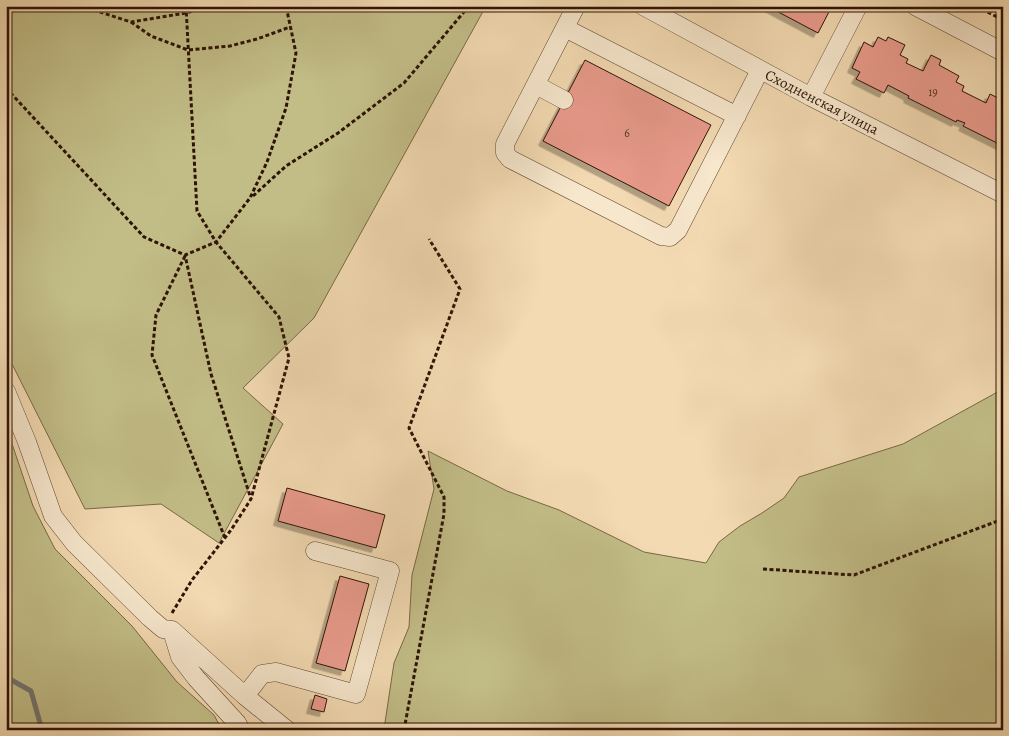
<svg xmlns="http://www.w3.org/2000/svg" width="1009" height="736" font-family="Alegreya,serif">
  <style>
    .green { fill: #c2bd87; stroke: #786846 }
    .lines { fill: none; stroke-linecap: round; stroke-linejoin: round }
    .stream { stroke: #737571; stroke-width: 5 }
    .building { fill: #e99b8c; stroke: #2d1305; filter: url(#shadow) }
    .minor-casing { stroke: #5e4530; stroke-width: 19 }
    .path { stroke: #2d1305; stroke-width: 3; stroke-dasharray: 4 2.5; stroke-linecap: butt }
    .minor { stroke: #f7e7cd; stroke-width: 18 }
    .labels { text-anchor: middle; stroke-width: 4; stroke-linejoin: round; paint-order: stroke }
    .number-label { font-size: 12px; fill: #5c3527 }
    .street-label { font-size: 15px; fill: #2d1305; stroke: #f7e7cd }
  </style>
  <defs>
    <filter id="shadow"><feDropShadow dx="-4.5" dy="4.5" stdDeviation="0" flood-color="#0004"/></filter>
  </defs>
  <rect width="100%" height="100%" fill="#f3dab2"/>
  <filter id="stains"><feTurbulence type="fractalNoise" baseFrequency=".004" numOctaves="4"/><feColorMatrix values="0 0 0 0 .2 0 0 0 0 .09 0 0 0 0 .02 0 0 0 .5 -.17"/></filter>
  <radialGradient id="worn" r=".72"><stop offset=".6" stop-color="#630" stop-opacity="0"/><stop offset="1" stop-color="#630" stop-opacity=".3"/></radialGradient>
  <path class="green" d="M6,6H486L314,318L243,388L283,424L219,543L161,504L85,509L6,352Z
    M1003,389V730L384,729L394,663L409,627L412,575L434,489L428,451L507,491L559,510L644,552L706,563L719,542L740,526L762,513L784,498L799,477L903,444Z
    M6,426L33,506L55,549L132,626L177,682L214,715L222,730H6Z"/>
  <g class="lines">
    <path class="stream" d="M6,677L31,691L42,730"/>
  </g>
  <path class="building" d="M767,6H832L818,33Z
    M878,37L886,41L888,37L905,45L900,55L908,59L906,63L923,71L931,55L941,60L939,65L959,76L956,82L964,86L962,91L986,103L990,94L1000,99L1003,95V146L963,126L965,123L957,120L956,122L908,98L909,96L888,85L884,93L856,79L860,72L852,68L864,42L873,47Z
    M585,60L711,125L669,206L543,141Z
    M287,488L385,515L376,548L278,521Z
    M340,576L369,584L345,671L316,663Z
    M315,695L327,699L324,712L311,709Z"/>
  <g class="lines">
    <g class="minor-casing">
      <path id="minor" d="M576,6L505,144V153L510,159L661,236L670,237L678,230L760,70
        M643,6L811,97L1003,194
        M915,6L1003,52
        M565,28L737,116
        M536,85L564,100
        M811,97L858,6
        M6,391L27,442L53,516L74,543L150,618L163,629L172,630L245,696L287,730
        M172,631L180,657L196,678L237,723L241,730
        M245,696L262,674L276,672L356,694L390,571L315,551"/>
    </g>
    <path class="path" d="M81,6L131,22L186,13L210,6
      M186,6L197,211L216,242L279,317L289,358L251,499
      M976,6L1003,20
      M131,22L151,36L188,50L230,46L257,39L290,27
      M6,88L144,237L185,255L216,242L250,198L267,162L286,108L296,53L286,6
      M253,196L286,166L338,133L404,83L469,6
      M185,256L156,315L152,355L225,538
      M763,569L854,575L1003,519
      M172,613L192,580L231,530L251,499L211,374L185,255
      M404,730L444,514V497L409,428L460,289L429,239"/>
    <use href="#minor" class="minor"/>
  </g>
  <g class="labels">
    <g class="number-label">
      <text x="933" y="96">19</text>
      <text x="627" y="137">6</text>
    </g>
    <g class="street-label">
      <text transform="translate(822 102) rotate(27)" y="5">Сходненская улица</text>
    </g>
  </g>
  <rect width="1009" height="736" fill="none" stroke="#f3dab2" stroke-width="25"/>
  <rect x="8" y="8" width="994" height="721" fill="none" stroke="#2d1305" stroke-width="2.5"/>
  <rect x="12" y="12" width="984" height="711" fill="none" stroke="#2d1305"/>
  <rect width="100%" height="100%" filter="url(#stains)"/>
  <rect width="100%" height="100%" fill="url(#worn)"/>
</svg>
